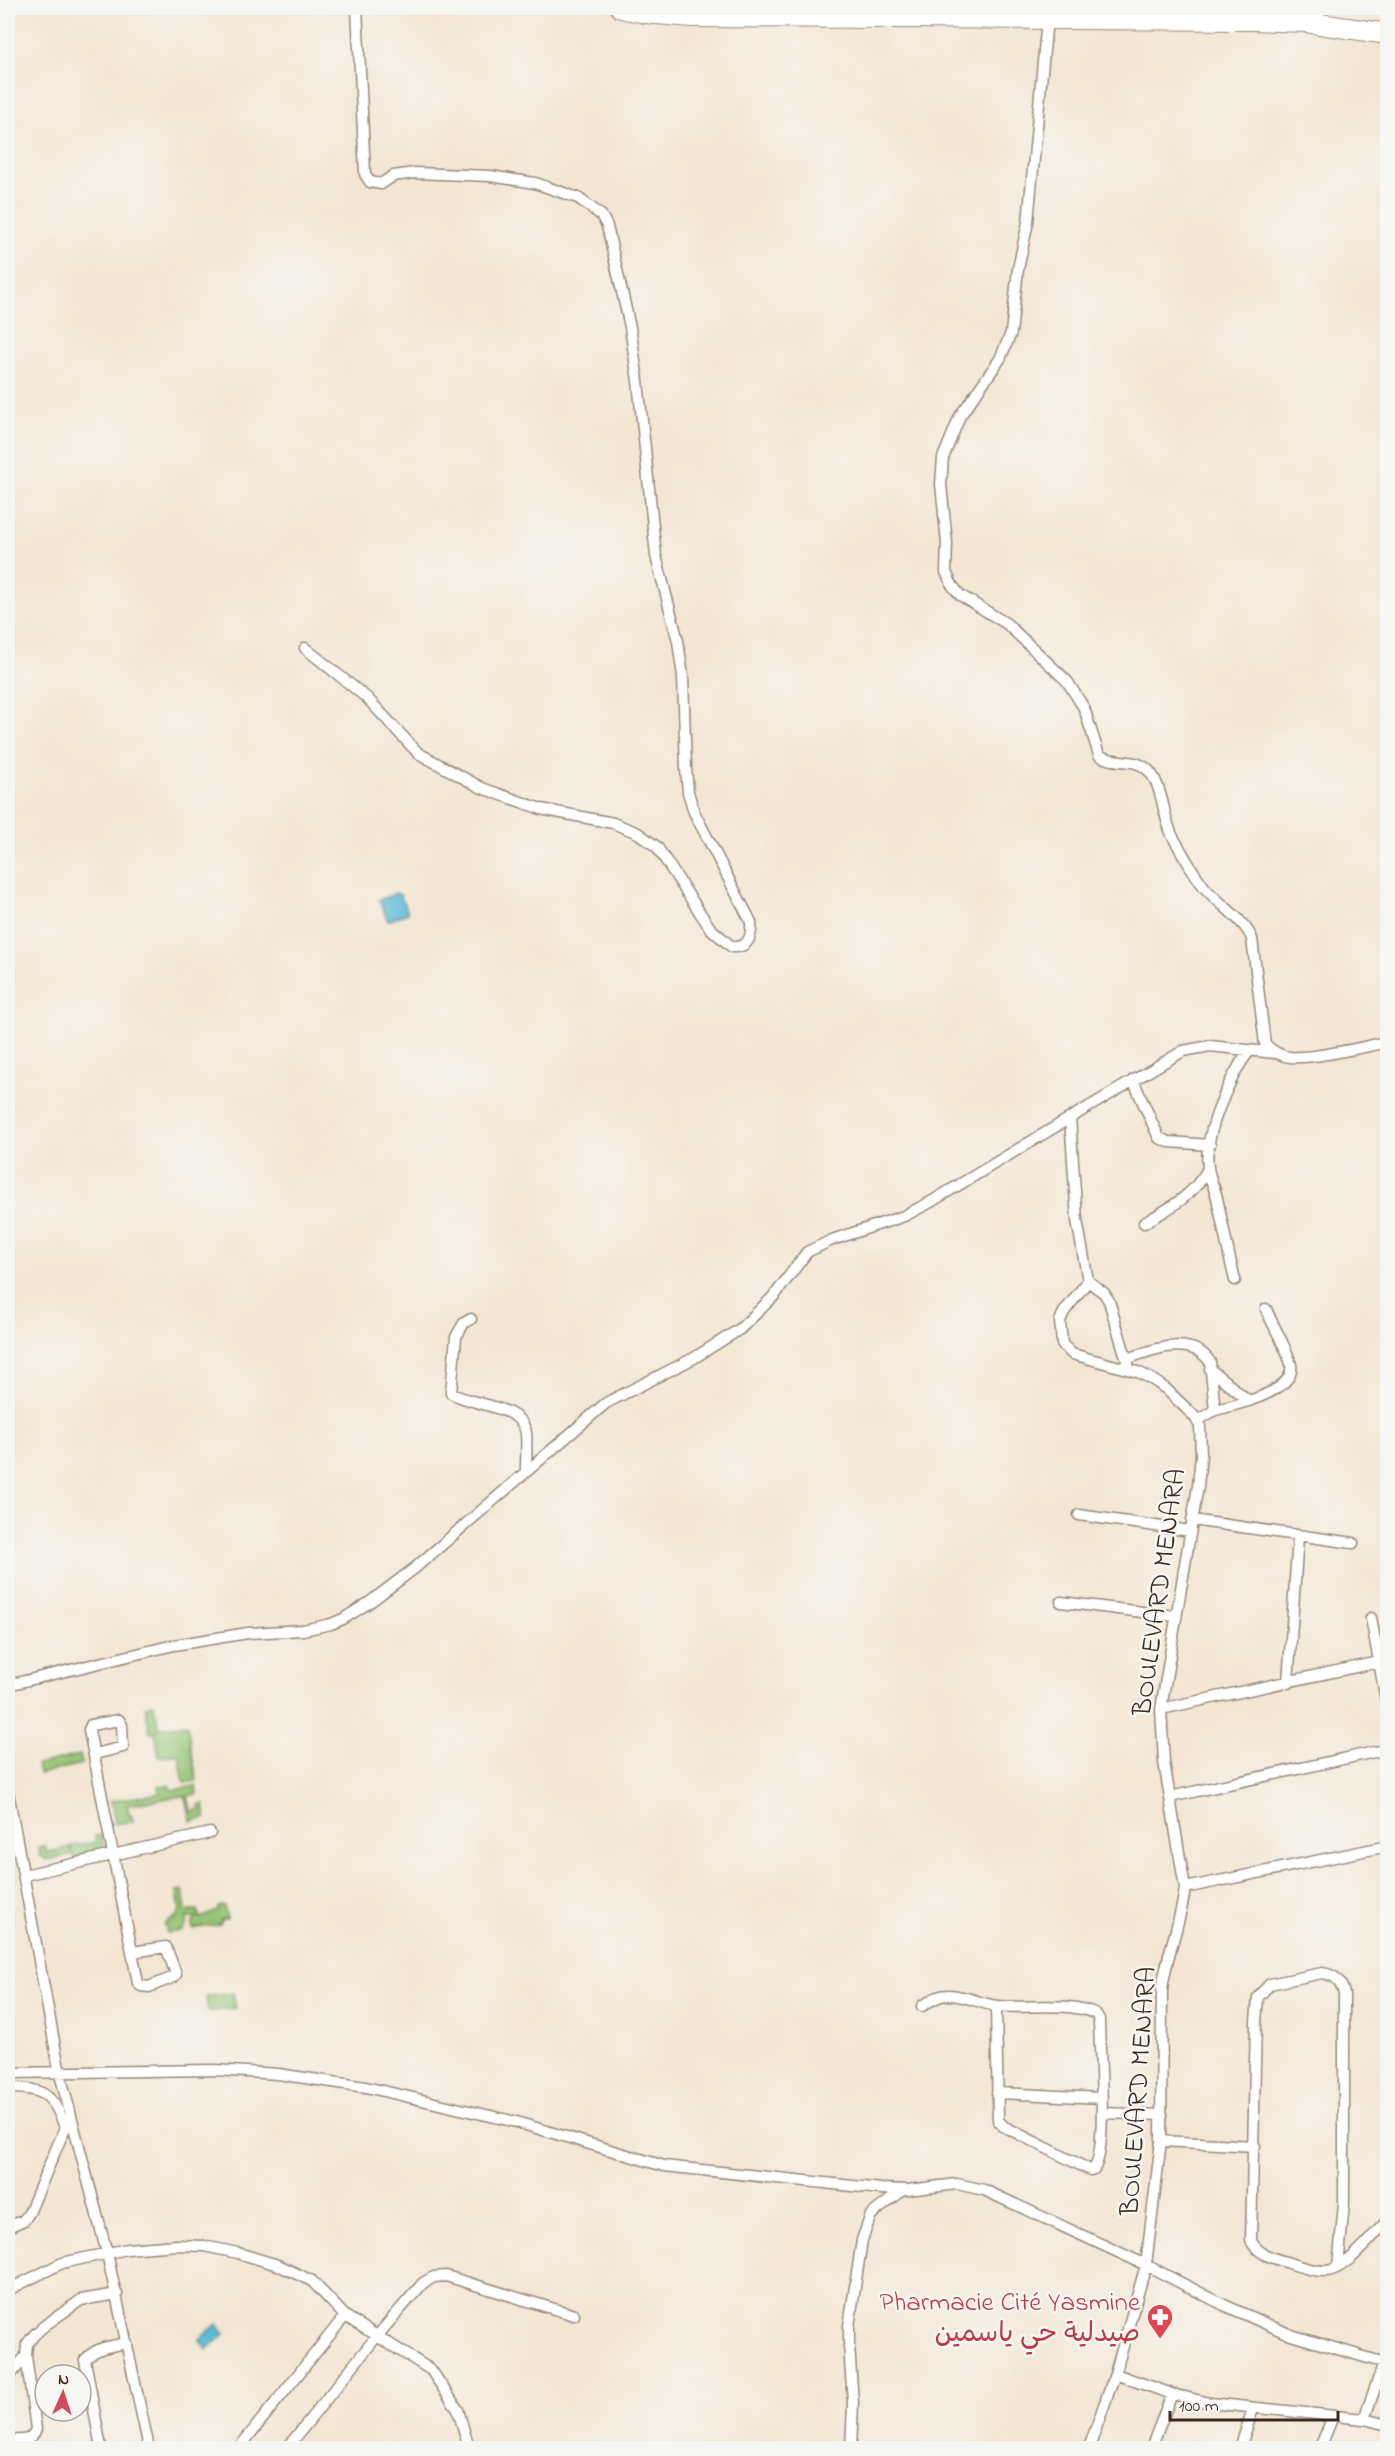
<svg xmlns="http://www.w3.org/2000/svg" width="1395" height="2456" font-family="'Indie Flower','Playpen Sans Arabic',sans-serif">
  <style>
    .green { fill: #94c576; stroke: #68784a; stroke-width: 1.5 }
    .water { fill: #59bad8; stroke: #4a727b; stroke-width: 1.5 }
    .lines { fill: none; stroke-linecap: round; stroke-linejoin: round }
    .street-casing { stroke: #978878; stroke-width: 13 }
    .highway-casing { stroke: #978878; stroke-width: 22 }
    .street { stroke: #fff; stroke-width: 10 }
    .highway { stroke: #fff; stroke-width: 20 }
    .labels { text-anchor: middle; stroke-width: 5; stroke-linejoin: round; paint-order: stroke }
    .street-label { font-size: 27px; fill: #3b2a1e; stroke: #f6f6f2 }
    .health-label { font-size: 27px; fill: #be3a42; stroke: #f6f6f2; text-anchor: end }
  </style>
  <rect width="100%" height="100%" fill="#f6f6f2"/>
  <filter id="ink" filterUnits="userSpaceOnUse"><feTurbulence type="fractalNoise" baseFrequency=".0167" numOctaves="2"/><feDisplacementMap in="SourceGraphic" scale="12" xChannelSelector="R" yChannelSelector="G"/><feConvolveMatrix kernelMatrix="1 2 1 2 8 2 1 2 1" color-interpolation-filters="sRGB"/></filter>
  <filter id="wash" filterUnits="userSpaceOnUse"><feTurbulence type="fractalNoise" baseFrequency=".008" numOctaves="4" result="noise"/><feDisplacementMap in="SourceGraphic" scale="24" xChannelSelector="R" yChannelSelector="G"/><feGaussianBlur stdDeviation="1.35" result="paint"/><feColorMatrix in="noise" values="0 0 0 0 0 0 0 0 0 0 0 0 0 0 0 0 0 1.4 0 .05"/><feComposite in="paint" operator="in"/></filter>
  <g filter="url(#wash)">
    <rect width="100%" height="100%" fill="#f3e6d3"/>
    <path class="green" d="M154,1704L159,1728L187,1724L197,1781L184,1783L179,1754L159,1757L155,1731L150,1732L145,1706Z
      M80,1755L82,1764L39,1774L37,1765Z
      M169,1785L171,1790L196,1786L197,1794L188,1796L191,1811L200,1810L199,1805L204,1804L206,1818L191,1821L186,1797L181,1796L127,1805L129,1814H131L133,1821L115,1824L111,1801L160,1793L159,1786Z
      M102,1835L104,1848L100,1854L74,1858L71,1846L96,1842L95,1836Z
      M45,1845L47,1853L70,1847L71,1855L46,1860L40,1855L39,1847Z
      M183,1890L186,1912L197,1910L200,1918L218,1911V1907L224,1906L227,1919H221L220,1924L193,1929L192,1925L196,1917L187,1918V1923L182,1931L167,1933L165,1924L177,1917L180,1909L177,1891Z
      M233,1993L236,2008L208,2012L206,1997Z"/>
    <path class="water" d="M396,893L400,895L408,913L388,921L379,900Z
      M217,2324L225,2334L207,2349L199,2339Z"/>
  </g>
  <g filter="url(#ink)">
    <g class="lines">
      <g class="street-casing">
        <path id="street" d="M1047,19L1028,222L1018,269L1011,333L1000,359L960,416L943,458L941,484L947,543L946,572L952,585L960,595L1007,624L1067,681L1084,708L1099,755C1114,765 1134,757 1147,769C1163,783 1163,819 1173,837C1183,854 1193,873 1205,888C1220,905 1244,919 1252,939L1265,1044C1272,1051 1280,1056 1290,1057C1314,1059 1362,1047 1388,1042
          M305,648L367,698L418,753L482,788L541,809L613,823L638,833L657,847L710,928L732,947C749,948 752,936 751,922L694,812L688,792L686,769L683,677L678,641L656,556L638,381L630,327L607,226L601,215L578,198L535,183L490,176L415,173L393,176L381,184L370,182L365,174L357,8
          M1133,1080L1159,1138L1169,1142L1210,1145
          M1070,1118L1183,1051L1210,1046L1275,1053
          M1144,1223C1170,1208 1193,1196 1208,1169
          M1235,1280C1228,1253 1223,1225 1217,1198C1215,1188 1209,1178 1208,1167C1203,1136 1230,1076 1249,1051
          M1088,1281L1104,1293L1109,1301L1128,1364
          M471,1319L464,1323L456,1337L451,1393C473,1406 522,1405 526,1433C527,1445 526,1459 526,1471
          M1127,1359C1150,1350 1192,1334 1210,1362L1215,1410L1197,1421
          M1210,1369L1249,1401
          M1215,1410C1233,1406 1296,1392 1291,1365C1288,1350 1272,1324 1266,1309
          M1079,1515L1190,1531
          M1192,1520L1353,1543
          M1061,1602L1175,1616
          M1371,1618L1388,1711
          M1288,1683L1298,1536
          M8,1685L174,1645L248,1633L303,1630L331,1624L343,1619L370,1602L415,1568L606,1403L694,1358L740,1329L775,1295L807,1252L832,1240L904,1216L929,1203L1070,1118L1077,1220L1088,1281L1064,1312L1060,1321L1062,1344L1072,1354L1138,1372L1153,1380L1166,1389L1194,1416L1200,1426L1201,1455L1198,1486L1161,1709L1164,1762L1185,1888C1181,1923 1166,1955 1162,1990L1161,2141L1146,2265L1115,2374L1089,2448
          M1161,1709L1388,1660
          M95,1754L123,1747L122,1725L119,1720L91,1725L89,1730L138,1983L141,1986L149,1987L174,1977L176,1974L166,1947L132,1952
          M8,1792L60,2074L107,2253L149,2448
          M1170,1797L1388,1749
          M24,1875L210,1833
          M1185,1888L1388,1846
          M922,2006C930,2001 938,1995 948,1995C965,1995 981,2004 998,2006C1027,2009 1070,2001 1096,2014L1099,2019C1099,2047 1108,2150 1094,2169L1090,2170L1003,2126L998,2120L996,2006
          M8,2073L214,2070L278,2074L366,2087L516,2122L664,2166L881,2189L908,2190L957,2184L984,2190L1146,2265L1224,2305L1291,2335L1388,2364
          M8,2088C42,2087 54,2094 65,2128L29,2213L24,2220L8,2227
          M997,2093L1101,2098
          M1102,2113L1162,2115
          M1161,2141L1255,2146
          M1338,2267L1344,2204V1994C1341,1981 1336,1975 1322,1973L1270,1984L1258,1997L1256,2021L1251,2241C1258,2254 1272,2258 1286,2262C1298,2266 1314,2272 1327,2271C1347,2269 1373,2235 1388,2220
          M8,2290L62,2263L127,2249L176,2245L204,2246L238,2253L278,2265L312,2281L345,2316L431,2370L458,2410L469,2448
          M1115,2374L1172,2394L1210,2403L1364,2419L1388,2425
          M8,2378L26,2356L27,2344L34,2335L44,2326L81,2300L117,2294
          M1364,2419L1384,2363
          M8,2440C20,2440 31,2443 36,2429L26,2356
          M101,2448L85,2360C96,2347 111,2346 127,2343
          M239,2448L345,2316
          M287,2448L377,2336L423,2283L434,2277L446,2276L574,2315
          M851,2448L853,2403L849,2345V2326L862,2240L871,2215L903,2190
          M1151,2448L1172,2394
          M1240,2448L1253,2409
          M1320,2448L1333,2416"/>
      </g>
      <g class="highway-casing">
        <path id="highway" d="M621,8L645,13L692,17L1253,20L1306,22L1388,34"/>
      </g>
      <use href="#street" class="street"/>
      <use href="#highway" class="highway"/>
    </g>
  </g>
  <defs>
    <g id="pharmacy-pin" transform="scale(1.35)"><path d="M0 17L-7.5 6A9.5 9.5 0 1 1 7.5 6Z" fill="#e0444e" stroke="#f6f6f2"/><path d="M-2-6h4v4h4v4h-4v4h-4v-4h-4v-4h4Z" fill="#fff"/></g>
  </defs>
  <g fill-rule="evenodd">
    <use href="#pharmacy-pin" x="1160" y="2317"/>
  </g>
  <g class="labels">
    <g class="street-label">
      <text transform="translate(1158 1592) rotate(-82)" y="9">BOULEVARD MENARA</text>
      <text transform="translate(1137 2091) rotate(-86)" y="9">BOULEVARD MENARA</text>
    </g>
    <g class="health-label">
      <text x="1140" y="2310">Pharmacie Cité Yasmine<tspan x="1140" dy="31">صيدلية حي ياسمين</tspan></text>
    </g>
  </g>
  <rect width="1395" height="2456" fill="none" stroke="#f6f6f2" stroke-width="30"/>
  <g transform="translate(63 2393) rotate(3)"><circle r="28" fill="#f6f6f2" stroke="#aba49d" stroke-width="1.5"/>
  <path d="M0-4.5L10 22L0 15L-10 22Z" fill="#d1495b"/>
  <text y="-9" font-size="16" font-weight="bold" text-anchor="middle" fill="#3b2a1e">N</text>
  </g>
  <path d="M1170 2411v9h168v-9" fill="none" stroke="#3b2a1e" stroke-width="3"/>
  <text x="1179" y="2411" font-size="18" fill="#3b2a1e" stroke="#f6f6f2" stroke-width="4.5" paint-order="stroke">100 m</text>
</svg>
